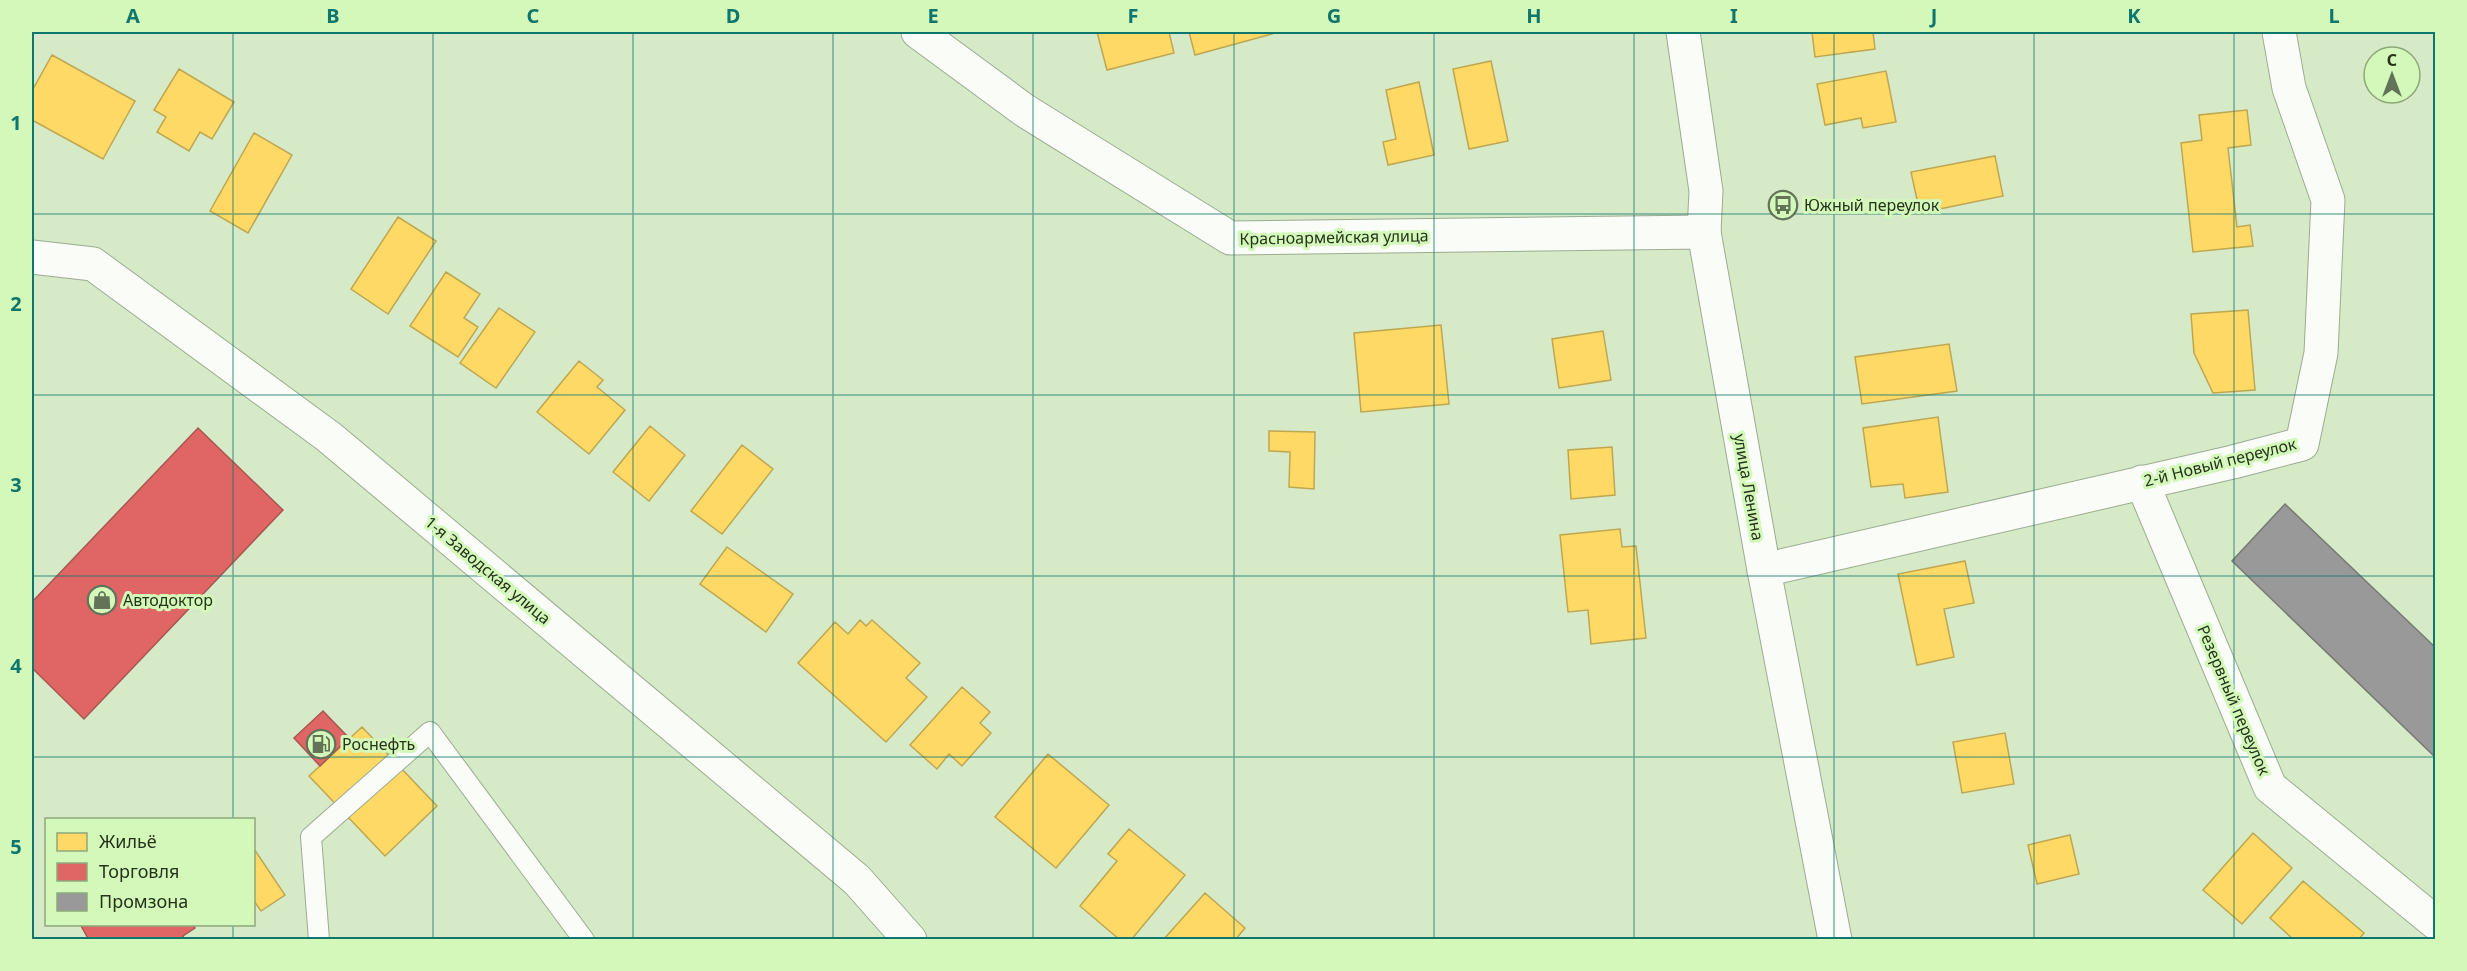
<svg xmlns="http://www.w3.org/2000/svg" width="2467" height="971" font-family="'Noto Sans',sans-serif">
  <style>
    .homes { fill: #ffd966; stroke: #bea750; stroke-width: 1.5 }
    .shops { fill: #e06666; stroke: #a85750; stroke-width: 1.5 }
    .industry { fill: #999; stroke: #767a73; stroke-width: 1.5 }
    .lines { fill: none; stroke-linecap: round; stroke-linejoin: round }
    .lane-casing { stroke: #9cab91; stroke-width: 22 }
    .street-casing { stroke: #9cab91; stroke-width: 35 }
    .secondary-casing { stroke: #9cab91; stroke-width: 35 }
    .lane { stroke: #f9fcf7; stroke-width: 20 }
    .street { stroke: #f9fcf7; stroke-width: 33 }
    .secondary { stroke: #f9fcf7; stroke-width: 33 }
    .grid { fill: none; stroke: #0f766e; stroke-width: 1.5; stroke-opacity: 0.55 }
    .labels { text-anchor: middle; stroke-width: 6; stroke-linejoin: round; paint-order: stroke }
    .poi-label { font-size: 16px; fill: #25331b; stroke: #d3f8ba; text-anchor: start }
    .street-label { font-size: 16px; fill: #25331b; stroke: #d3f8ba }
    .neatline { fill: none; stroke: #0f766e; stroke-width: 2 }
    .grid-label { font-size: 20px; text-anchor: middle; font-weight: bold; fill: #0f766e }
  </style>
  <rect width="100%" height="100%" fill="#d6eac8"/>
  <path class="homes" d="M1097,32H1169L1174,53L1107,70Z
    M1189,32H1271L1272,34L1195,55Z
    M1812,32H1873L1875,49L1815,57Z
    M52,55L135,101L103,159L32,120V91Z
    M1491,61L1508,141L1469,149L1453,69Z
    M179,69L234,102L212,139L200,132L189,151L157,132L166,117L154,110Z
    M1886,71L1896,122L1863,128L1861,118L1825,125L1817,84Z
    M1419,82L1434,155L1388,165L1383,142L1396,139L1386,90Z
    M2247,110L2251,145L2228,148L2237,227L2250,225L2253,246L2193,252L2181,143L2202,140L2199,115Z
    M254,133L292,155L248,233L210,211Z
    M1995,156L2003,196L1920,213L1911,172Z
    M398,217L436,241L388,314L351,289Z
    M446,272L480,294L464,318L478,327L458,357L410,326Z
    M499,308L535,332L496,388L460,363Z
    M2248,310L2255,390L2213,393L2194,353L2191,314Z
    M1441,325L1449,404L1361,412L1354,333Z
    M1603,331L1611,380L1559,388L1552,339Z
    M1949,344L1957,391L1862,404L1855,357Z
    M579,361L603,380L597,387L625,410L589,454L537,412Z
    M1938,417L1948,492L1905,498L1903,484L1871,487L1863,428Z
    M650,426L685,455L649,501L613,472Z
    M1269,431L1315,432L1314,489L1289,487L1290,452L1269,451Z
    M742,445L773,469L722,534L691,511Z
    M1612,447L1615,495L1571,499L1568,450Z
    M1620,529L1622,547L1636,546L1646,638L1591,644L1588,610L1568,612L1560,535Z
    M727,547L793,594L766,632L700,584Z
    M1965,561L1974,603L1944,609L1954,657L1917,665L1898,574Z
    M860,620L866,626L872,620L920,663L906,678L927,697L886,742L798,663L835,622L848,634Z
    M962,687L990,712L980,723L991,733L962,766L949,754L937,769L910,745Z
    M362,727L437,806L385,856L309,776Z
    M2005,733L2014,784L1962,793L1953,742Z
    M1048,754L1109,805L1056,868L995,817Z
    M1129,829L1185,875L1131,940H1120L1080,906L1117,861L1108,854Z
    M2253,833L2292,868L2242,924L2203,890Z
    M2070,835L2079,874L2037,884L2028,845Z
    M254,849L285,895L261,911L254,901Z
    M2303,881L2364,933L2358,940H2294L2270,918Z
    M1205,893L1245,928L1235,940H1163Z"/>
  <path class="shops" d="M198,428L283,510L84,719L32,668V602Z
    M323,711L349,738L320,766L294,738Z
    M80,924H193L195,928L183,936L185,940H89Z"/>
  <path class="industry" d="M2285,504L2436,648V758L2232,561Z"/>
  <g class="lines">
    <g class="lane-casing">
      <path id="lane" d="M319,940L311,837L430,732L584,940"/>
    </g>
    <g class="street-casing">
      <path id="street" d="M918,32L1024,110L1230,238L1704,232
        M32,257L93,264L329,437L857,880L910,940
        M2142,482L2270,787L2436,923
        M1764,570L2233,462L2302,444L2321,353L2328,200L2289,88L2279,32"/>
    </g>
    <g class="secondary-casing">
      <path id="secondary" d="M1683,32L1706,191L1704,232L1764,570L1835,940"/>
    </g>
    <use href="#lane" class="lane"/>
    <use href="#street" class="street"/>
    <use href="#secondary" class="secondary"/>
  </g>
  <path class="grid" d="M233,32V820M433,32V940M633,32V940M833,32V940M1033,32V940M1234,32V940M1434,32V940M1634,32V940M1834,32V940M2034,32V940M2234,32V940M32,214H2436M32,395H2436M32,576H2436M32,757H2436M233,924V940"/>
  <defs>
    <g id="bus-ring" transform="scale(1.5)"><circle r="9.5" fill="#d3f8ba" stroke="#637358" stroke-width="1.5"/><path d="M-5-6H5V4H4V6H2V4H-2V6H-4V4H-5ZM-3.5-4V0h7V-4ZM-3.5 1.2v1.5H-2V1.2ZM2 1.2v1.5H3.5V1.2Z" fill="#637358"/></g>
    <g id="shop-ring" transform="scale(1.5)"><circle r="9.5" fill="#d3f8ba" stroke="#637358" stroke-width="1.5"/><path d="M-5-2.5h2.3a2.7 3.5 0 0 1 5.4 0H5L5.5 6h-11ZM-1.5-2.5h3a1.5 2.3 0 0 0-3 0Z" fill="#637358"/></g>
    <g id="fuel-ring" transform="scale(1.5)"><circle r="9.5" fill="#d3f8ba" stroke="#637358" stroke-width="1.5"/><path d="M-5.5-6h7V0h2V4h1.3V-2.5L3-4.5l.8-.8L6-3V5H2.5V1h-1V6h-7ZM-4.2-4.7v3.2H.2V-4.7Z" fill="#637358"/></g>
  </defs>
  <g fill-rule="evenodd">
    <use href="#bus-ring" x="1783" y="205"/>
    <use href="#shop-ring" x="102" y="600"/>
    <use href="#fuel-ring" x="321" y="744"/>
  </g>
  <g class="labels">
    <g class="poi-label">
      <text x="1804" y="211">Южный переулок</text>
      <text x="123" y="606">Автодоктор</text>
      <text x="342" y="750">Роснефть</text>
    </g>
    <g class="street-label">
      <text transform="translate(1334 237) rotate(-1)" y="6">Красноармейская улица</text>
      <text transform="translate(2220 462) rotate(-14)" y="6">2-й Новый переулок</text>
      <text transform="translate(1749 487) rotate(80)" y="6">улица Ленина</text>
      <text transform="translate(488 570) rotate(40)" y="6">1-я Заводская улица</text>
      <text transform="translate(2234 700) rotate(67)" y="6">Резервный переулок</text>
    </g>
  </g>
  <rect width="2467" height="971" fill="none" stroke="#d3f8ba" stroke-width="66"/>
  <rect x="45" y="818" width="210" height="108" fill="#d3f8ba" stroke="#8da97a" stroke-width="1.5"/>
  <rect x="57" y="833" width="30" height="18" fill="#ffd966" stroke="#8da97a" stroke-width="1.5"/>
  <text x="99" y="848" font-size="18" fill="#25331b">Жильё</text>
  <rect x="57" y="863" width="30" height="18" fill="#e06666" stroke="#8da97a" stroke-width="1.5"/>
  <text x="99" y="878" font-size="18" fill="#25331b">Торговля</text>
  <rect x="57" y="893" width="30" height="18" fill="#999999" stroke="#8da97a" stroke-width="1.5"/>
  <text x="99" y="908" font-size="18" fill="#25331b">Промзона</text>
  <g transform="translate(2392 75)"><circle r="28" fill="#d3f8ba" stroke="#8da97a" stroke-width="1.5"/>
  <path d="M0-4.5L10 22L0 15L-10 22Z" fill="#637358"/>
  <text y="-9" font-size="16" font-weight="bold" text-anchor="middle" fill="#25331b">С</text>
  </g>
  <rect x="33" y="33" width="2401" height="905" class="neatline"/>
  <g class="grid-label">
    <text x="133" y="23">A</text>
    <text x="333" y="23">B</text>
    <text x="533" y="23">C</text>
    <text x="733" y="23">D</text>
    <text x="933" y="23">E</text>
    <text x="1133" y="23">F</text>
    <text x="1334" y="23">G</text>
    <text x="1534" y="23">H</text>
    <text x="1734" y="23">I</text>
    <text x="1934" y="23">J</text>
    <text x="2134" y="23">K</text>
    <text x="2334" y="23">L</text>
    <text x="16" y="130">1</text>
    <text x="16" y="311">2</text>
    <text x="16" y="492">3</text>
    <text x="16" y="673">4</text>
    <text x="16" y="854">5</text>
  </g>
</svg>
